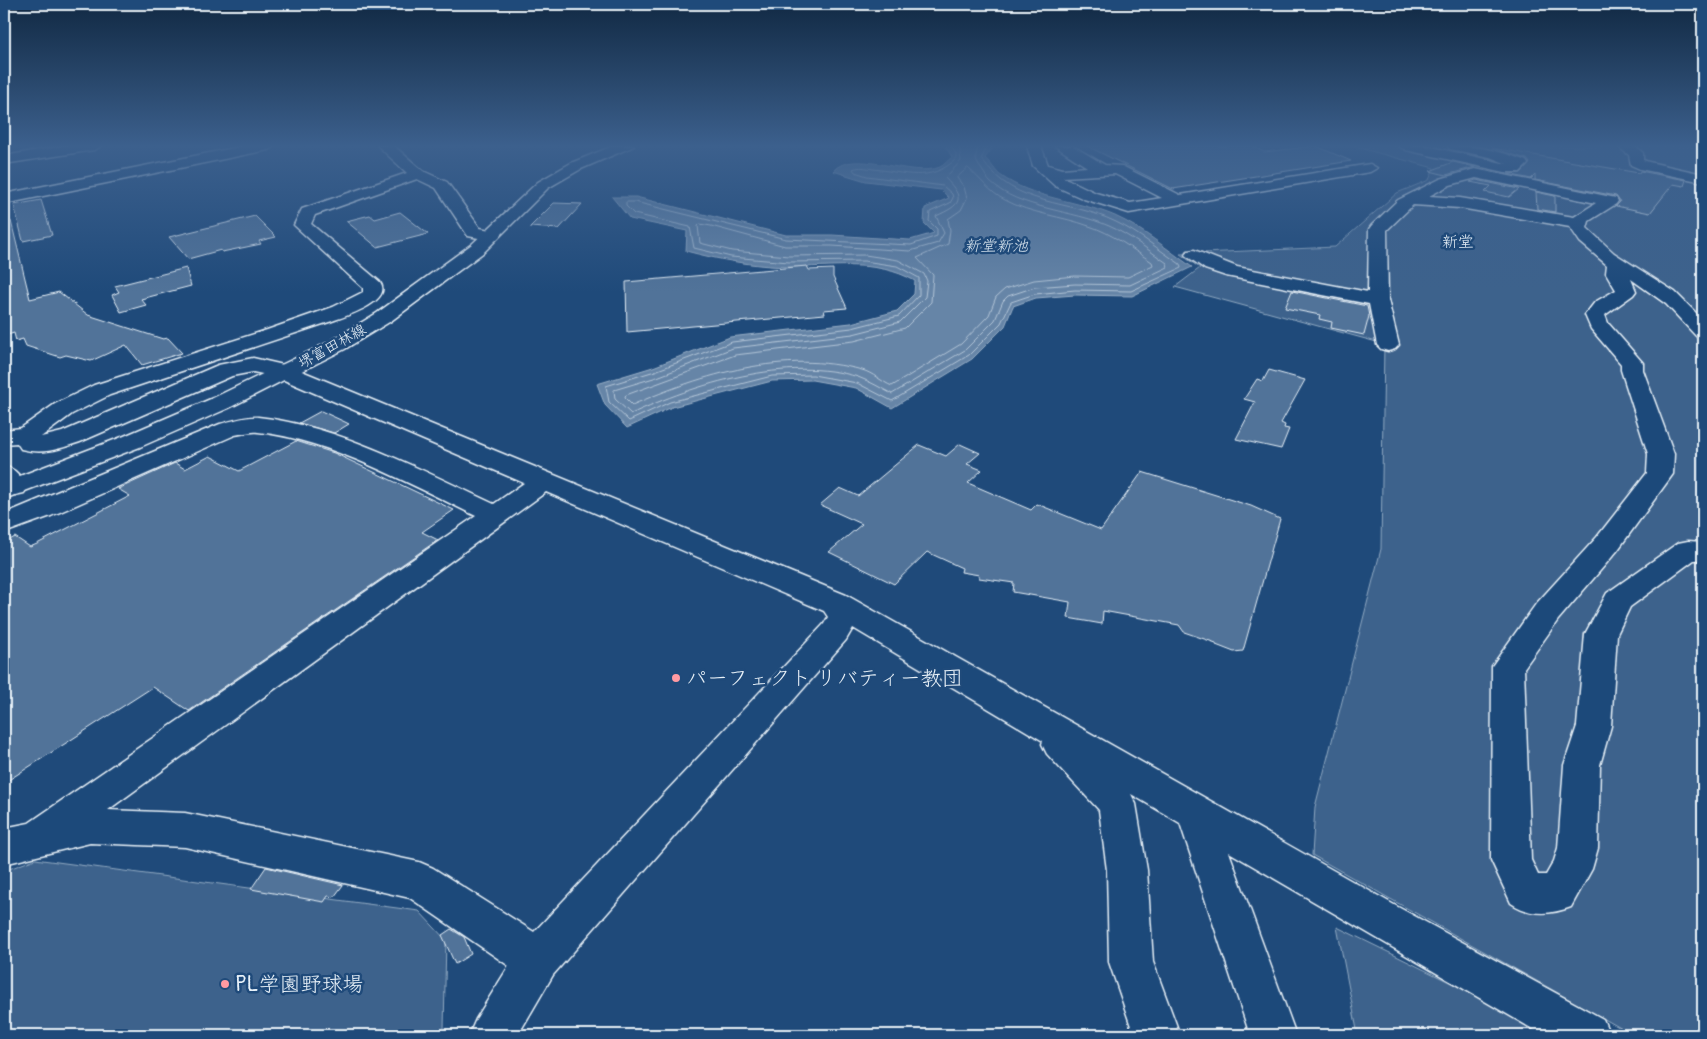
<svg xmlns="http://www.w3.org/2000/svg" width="1707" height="1039" font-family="Pangolin,'Klee One',sans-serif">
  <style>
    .green { fill: #3c628c; stroke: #92aac2 }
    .water { fill: #6685a7; stroke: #9ab0c7 }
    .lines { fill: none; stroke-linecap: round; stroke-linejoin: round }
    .shore { stroke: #b4c6d8; stroke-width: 1 }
    .building { fill: #517399; stroke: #e8f1f8 }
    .minor-casing { stroke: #e8f1f8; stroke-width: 3 }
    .major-casing { stroke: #e8f1f8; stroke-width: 3 }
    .minor { fill: #1f4a7a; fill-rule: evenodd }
    .major { fill: #1f4a7a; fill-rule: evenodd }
    .poi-dot { fill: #ff9aa2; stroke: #1f4a7a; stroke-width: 2 }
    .labels { text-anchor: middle; stroke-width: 5; stroke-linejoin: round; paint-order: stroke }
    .far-street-label { font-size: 15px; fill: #e8f1f8; stroke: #1f4a7a }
    .far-neighbourhood-label { font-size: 16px; fill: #e8f1f8; stroke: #1f4a7a }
    .far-water-label { font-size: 16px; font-style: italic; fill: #d4e1ec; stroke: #1f4a7a }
    .near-poi-label { font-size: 21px; fill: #e8f1f8; stroke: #1f4a7a; text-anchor: start }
  </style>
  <rect width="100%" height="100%" fill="#1f4a7a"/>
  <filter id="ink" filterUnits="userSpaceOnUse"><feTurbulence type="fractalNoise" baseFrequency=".02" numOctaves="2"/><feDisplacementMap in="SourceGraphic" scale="10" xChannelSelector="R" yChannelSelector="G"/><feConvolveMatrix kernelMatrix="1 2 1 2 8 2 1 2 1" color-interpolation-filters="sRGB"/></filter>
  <g filter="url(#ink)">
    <path class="green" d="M1352,146H1703V1035H1633L1312,855L1315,807L1381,549L1384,344L1175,287L1200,268L1180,254L1335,247L1397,193L1429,180L1434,168Z
      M35,859L419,911L446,940L444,1028L440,1035H4V871Z
      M1337,927L1488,1001L1549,1035H1358Z"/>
    <path class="water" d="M945,146H994L985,158C991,163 996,172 1000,175C1033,199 1078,200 1115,216C1142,228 1168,250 1192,267L1132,296L1075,295L1036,298L1013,306L1005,326L972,359L892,408L856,388L812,380L772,381L672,407L627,428L605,405L597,384L653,367L730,337L851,323L897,311L914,294L915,281C875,258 832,268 788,267C753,266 720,260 686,251L687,231L630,219L612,197H636L786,235H832L910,240L934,233L924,223L925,208L949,198L941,190L866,181L833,171C853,147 912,179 940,167C944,165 948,160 952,157Z"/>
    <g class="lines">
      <path class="shore" d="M951,146L956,154V159C929,184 905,172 873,169C866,168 860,166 853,169L855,172L867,176L943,186L952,194L953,198L950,203L930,212L929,221L937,229V236L911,245L786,239L635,202H626V206L634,214L690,227L694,248L731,257L789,262L864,261L897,266L919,278V295L899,316L852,328L732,342L655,371L606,386L609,402L629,421L670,402L772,376L813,375L857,383L892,401L969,355L1001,323L1011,302L1035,294L1075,290L1131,291L1181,268L1180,264C1159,250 1139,233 1116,222C1067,198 1017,209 981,159L988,146
        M959,146L961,161L945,178C966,199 961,205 936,216L944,233L938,243L910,251L832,246H785L711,226L700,224L698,226L700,243L732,251L789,256L865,255L898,260L924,274L927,281L925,297L900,322L853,334L733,348L657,377L614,390L615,399L631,414C694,384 789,355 858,377C869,381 881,388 892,394L965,350L995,320L1003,301L1008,296L1035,287L1075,284L1130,285L1168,267L1167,263C1148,250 1130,235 1109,226C1073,210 1019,209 990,182C987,179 985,174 982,170C975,161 973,156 980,146
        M968,168C981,179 989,192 1005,200C1031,214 1062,216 1089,226C1112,233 1132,249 1152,262L1153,265L1128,277L1075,276L1034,280L1005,289L996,297L989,315L961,344L892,386C882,382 873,373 862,370C785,349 703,374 632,405L625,398L626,395L735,355L854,341L905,328L931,302L933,275L917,258L948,244L950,230L948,219L961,210L967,198L964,187L957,178Z"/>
    </g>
    <path class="building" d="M1087,146H1253L1264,152L1316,146L1351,161L1173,189Z
      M1492,148L1639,173L1640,171L1686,180L1684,186L1673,184L1650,213L1616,206L1620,202L1616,196L1535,180V175L1531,179L1508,174L1521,173L1530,163L1527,159Z
      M1453,162L1475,167L1446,175L1430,171Z
      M1476,180L1519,189L1509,197L1485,192L1491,186L1470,182Z
      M1536,192L1555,196V212L1537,209Z
      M41,200L52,235L23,241L14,205Z
      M554,203L582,204L559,229L530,227Z
      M400,212L428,234L377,247L346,221L370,215L375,219Z
      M255,216L276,237L259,241L261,244L222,252L221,250L188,259L169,237Z
      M11,221L30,299L59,292L88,315L163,339L168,338L182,353L142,365L126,345L91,361L66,355L60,357L26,346L23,339L16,341L14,333L4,336V222Z
      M807,266L809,270L833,269V277L847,308L824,310L825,314L627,332L626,282Z
      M186,268L191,286L141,299L146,305L121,312L112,295L119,292L115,286Z
      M1292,291L1367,306L1369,316L1364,335L1331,328L1332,322L1319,319L1320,315L1285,308Z
      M1269,370L1305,380L1281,423L1285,425L1284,428L1289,429L1281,449L1236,439L1255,402L1244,399L1257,379L1263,381Z
      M321,411L345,422L349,424L334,433L299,423Z
      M296,441L334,453L454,510L422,532L438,540L189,711L153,687L4,783V543L15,537L30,547L37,544L130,496L118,489L175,463L185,469L210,456L239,471Z
      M960,444L980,453L967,464L982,470L968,483L1031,510L1037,504L1101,530L1142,472L1251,506L1280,519L1243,651L1234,652L1216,645V643L1184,632L1179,625L1103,611L1102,624L1068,618L1070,602L1013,592L1014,583L979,578V575L961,572L962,568L927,552L894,584L829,552L862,524L820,505L840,488L858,496L919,445L946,456Z
      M266,867L343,885L334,897L328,896L324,902L251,889Z
      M451,929L464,937L471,954L455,964L442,935Z"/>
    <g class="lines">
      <g class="minor-casing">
        <path id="minor" d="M63,146H101L94,150L4,164V156Z
          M244,146H275L268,150L4,204V194Z
          M378,146H394L423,171L447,182L480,228L495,231L498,235L495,239L489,240L468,236L436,188L417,179L315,215L311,224L380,282C394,302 343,317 329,322L110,395L72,414L41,437L62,432L218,365L253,358L292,367L846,595L1396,906L1603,1019L1610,1035H1543L1229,852L1296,1035H1250L1180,823L1131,794L1136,804L1147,870L1153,962L1180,1035H1134L1109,962L1107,870L1099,810L1047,754L1042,744L1043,741L853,628L846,640L553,975L518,1035H469L476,1019L509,966L410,898L185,847L90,843L4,864V828L29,823L476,516C412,485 328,439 258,432C251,431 242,434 235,435L51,516L4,533V514L220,424C232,421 247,416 258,417C339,426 421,470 494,504L524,483L277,377L253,372L232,376L80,442C59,449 43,455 21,449L17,443L4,444V430L21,428L55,404L94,385L267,330L333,307L363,292V288L294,225L302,209L407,173ZM546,492L824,611L828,617L824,624L534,932L433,868L419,862L185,813L108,810Z
          M1027,146H1041L1048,165L1063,169L1087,167L1055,146H1073L1105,165L1122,166L1180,195L1370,164L1377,168L1370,172L1129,213L1084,199L1055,186L1033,166ZM1115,174L1162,198L1130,203L1096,193L1063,177Z
          M1399,146H1427L1507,164L1490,157L1450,149L1448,146C1479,146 1498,150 1526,161L1528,164L1520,172H1505L1406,150Z
          M1617,146H1635L1643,153V160L1649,162L1703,174V182L1640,169L1631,165L1629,155Z
          M1475,169L1616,198L1618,201L1616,204L1589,221L1587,228L1614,253L1675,292L1703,320V338L1696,336L1666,304L1631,279L1636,291L1633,295L1605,315L1608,323L1643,363V370L1674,454L1673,474L1617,551L1558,620L1524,668L1531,860L1538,875H1546L1554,861L1558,848L1564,765L1577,726L1585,634L1607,593L1678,543L1688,541L1703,542V560H1694L1630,607L1617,634L1611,726L1600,765L1598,848L1592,869L1571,907C1550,915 1530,916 1511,903L1491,860L1492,666L1536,604L1597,537L1647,473L1648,454L1621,370V364L1591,329L1585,315L1595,302L1616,290L1606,273L1607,265L1580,242L1570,227L1460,208L1413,205L1387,230L1388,300L1399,345L1395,349L1388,351L1381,349L1377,345L1369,304L1226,276L1205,269L1185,255L1188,251L1194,250L1237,267L1368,292L1369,229L1372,225L1398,200L1440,179ZM1476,178L1596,203L1574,217L1460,198L1429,196L1450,185Z
          M4,466C16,469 21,477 28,487L24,493L15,495L4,490Z"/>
      </g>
      <g class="major-casing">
        <path id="major" d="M613,146H634L581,169L548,188L484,252L391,321L345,349L229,408L140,447L4,499V482L122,437L213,398L331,341L377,313L472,244L538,182L571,163Z"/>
      </g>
      <use href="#minor" class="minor"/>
      <use href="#major" class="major"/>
    </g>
  </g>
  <linearGradient id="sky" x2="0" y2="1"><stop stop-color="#112943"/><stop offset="0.5" stop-color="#3c608d"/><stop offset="1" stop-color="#3c608d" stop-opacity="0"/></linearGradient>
  <rect width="1707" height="292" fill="url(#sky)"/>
  <g class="poi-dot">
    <circle cx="676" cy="678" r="5"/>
    <circle cx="225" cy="984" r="5"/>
  </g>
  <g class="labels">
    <g class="far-street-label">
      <text transform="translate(332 346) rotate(-29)" y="5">堺富田林線</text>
    </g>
    <g class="far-neighbourhood-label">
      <text x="1458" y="247">新堂</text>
    </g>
    <g class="far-water-label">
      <text x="996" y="251">新堂新池</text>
    </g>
    <g class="near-poi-label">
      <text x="686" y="685">パーフェクト リバティー教団</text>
      <text x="235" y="991">PL学園野球場</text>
    </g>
  </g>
  <rect width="1707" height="1039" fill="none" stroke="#1f4a7a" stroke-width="20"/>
  <rect x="10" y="10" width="1687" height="1019" fill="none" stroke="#e8f1f8" stroke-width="2" filter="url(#ink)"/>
</svg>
